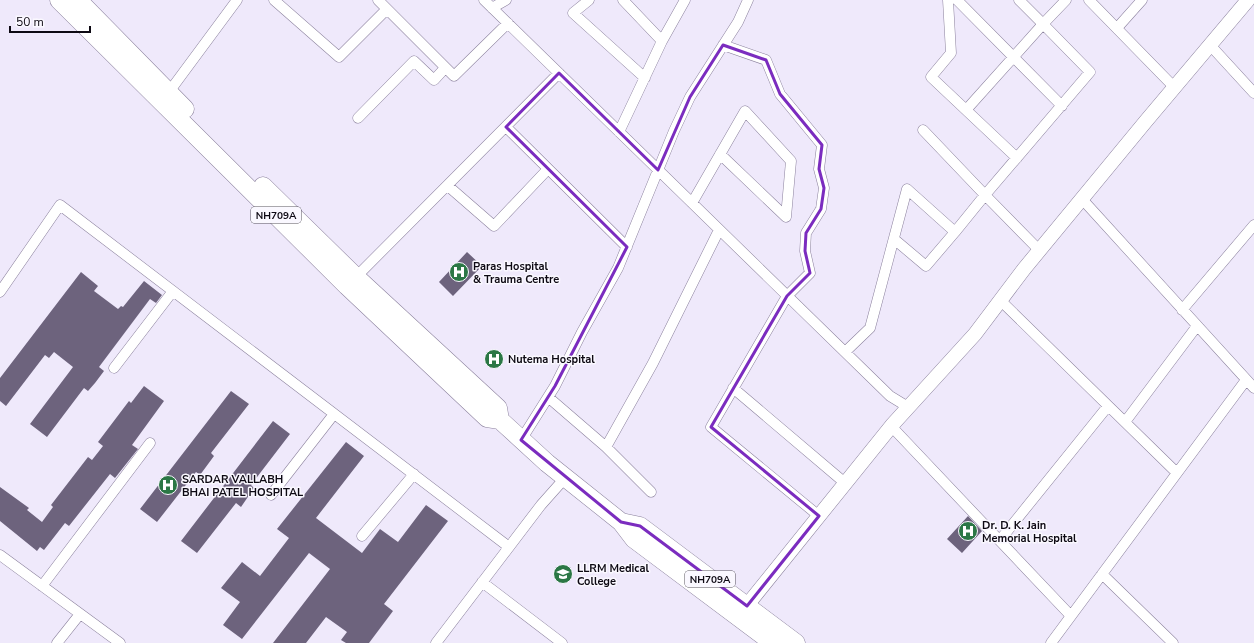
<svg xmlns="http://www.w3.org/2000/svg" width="1254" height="643" font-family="'Nunito Sans',sans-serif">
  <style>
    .building { fill: #6d637d }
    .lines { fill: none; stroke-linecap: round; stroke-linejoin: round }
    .street-casing { stroke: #8b819d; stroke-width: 11 }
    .secondary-casing { stroke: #8b819d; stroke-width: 15 }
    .highway-casing { stroke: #8b819d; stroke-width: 19 }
    .street { stroke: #fff; stroke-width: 10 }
    .secondary { stroke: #fff; stroke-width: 14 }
    .highway { stroke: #fff; stroke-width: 18 }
    .marked { fill: none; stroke: #7b2cbf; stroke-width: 3; stroke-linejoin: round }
    .labels { text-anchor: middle; stroke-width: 3; stroke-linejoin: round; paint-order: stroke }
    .shield { fill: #faf8ff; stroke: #54515a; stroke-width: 1 }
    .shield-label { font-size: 10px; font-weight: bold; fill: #0d0913 }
    .poi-label { font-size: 11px; font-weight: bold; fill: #0d0913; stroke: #faf8ff; text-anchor: start }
  </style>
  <rect width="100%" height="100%" fill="#efe9fb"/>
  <path class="building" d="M467,252L482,266L453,296L439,282Z
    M81,272L98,286L94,291L118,309L121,306L123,307L144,281L162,295L156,303L150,299L99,367L104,371L95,383L88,391L84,388L47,437L30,424L73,367L54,352L49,358L45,355L6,406L0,401V378Z
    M144,386L164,401L132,445L138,449L115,478L110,474L69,526L65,523L44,550L40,547L37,551L0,521V487L29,508L27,510L42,522L53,507L51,505L88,457L92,460L103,446L98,442L129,401L131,403Z
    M231,391L249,404L211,453L214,456L200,475L196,472L157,522L140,509Z
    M273,421L290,434L251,485L254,488L241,507L236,503L197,553L181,541Z
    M346,442L364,456L316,518L362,553L380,529L398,542L426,505L448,521L384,604L393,611L369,643H346L341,640L347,632L326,617L306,643H273L330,569L309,553L242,639L223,625L240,602L221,588L242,562L260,576L289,538L277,529Z
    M968,516L982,531L962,553L947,539Z"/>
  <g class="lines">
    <g class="street-casing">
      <path id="street" d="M274,0L339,57L387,9
        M378,0L454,76L508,23
        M484,0L890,396L908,407
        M589,0L573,13L645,78
        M948,0L951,53L931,77L966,110
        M957,0L1062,106
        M1019,0L1043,24L1066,0
        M1089,0L1174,87
        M492,8L506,0
        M1117,28L1142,0
        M662,41L685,0
        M723,45L766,60L780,94L822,145L819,169L824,188L821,209L806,233L805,251L810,273L787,296L711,427L819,516
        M1210,45L1254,93
        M166,96L237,0
        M358,118L414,61L434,80L445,68
        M506,127L627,247
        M923,130L985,195L1090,72L1043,24L966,110L1017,158
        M619,132L662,41L623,0
        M448,186L494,226L548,169
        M1082,199L1254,388
        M692,203L745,111L791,161L786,217L720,154
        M894,239L926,266L955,232
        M353,280L559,73
        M0,292L60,205L509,547
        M1000,300L1177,473
        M1182,310L1254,225
        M845,352L870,328L907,189L955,232L985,195L1039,250
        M114,368L173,291
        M733,388L845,483
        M548,397L606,447L651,492
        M1125,422L1197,326
        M891,426L1071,616
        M521,440L555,386L582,332L618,268L674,131L690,97L738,22L748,0
        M606,447L653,363L719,230
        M271,495L334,414
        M362,536L414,474
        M1000,540L1108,406
        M0,555L120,643
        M1102,574L1173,643
        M482,582L562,643
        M42,586L150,443
        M57,643L80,614
        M436,643L541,505L565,478
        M1051,643L1246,380"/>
    </g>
    <g class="secondary-casing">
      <path id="secondary" d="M740,614L893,424L975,334L1024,269L1146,121L1248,0"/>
    </g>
    <g class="highway-casing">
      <path id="highway" d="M59,0L347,286L487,418L500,420L547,463L621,522L634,539L773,643
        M78,0L185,109
        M263,186L356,277L498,408L500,420
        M621,522L640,526L796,643"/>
    </g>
    <use href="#street" class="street"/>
    <use href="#secondary" class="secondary"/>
    <use href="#highway" class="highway"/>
  </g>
  <path class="marked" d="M723,45L766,60L780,94L822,145L819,169L824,188L821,209L806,233L805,251L810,273L787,296L711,427L819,516L747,606L640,526L621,522L521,440L555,386L627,247L506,127L559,73L658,170L690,97Z"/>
  <defs>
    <g id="hospital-disc" transform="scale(1)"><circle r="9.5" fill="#2b7745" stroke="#faf8ff"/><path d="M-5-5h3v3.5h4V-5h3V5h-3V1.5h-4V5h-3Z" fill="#fff"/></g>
    <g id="university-disc" transform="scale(1)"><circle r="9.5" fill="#2b7745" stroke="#faf8ff"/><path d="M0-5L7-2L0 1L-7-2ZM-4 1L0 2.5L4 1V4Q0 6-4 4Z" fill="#fff"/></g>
  </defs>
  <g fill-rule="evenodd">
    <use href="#hospital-disc" x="459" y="272"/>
    <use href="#hospital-disc" x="494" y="359"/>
    <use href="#hospital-disc" x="168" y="485"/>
    <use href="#hospital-disc" x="968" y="531"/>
    <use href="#university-disc" x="563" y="574"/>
  </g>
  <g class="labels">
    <g class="shield">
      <rect x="251" y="207" width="50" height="16" rx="3"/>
      <rect x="685" y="571" width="50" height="16" rx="3"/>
    </g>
    <g class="shield-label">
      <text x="276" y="219">NH709A</text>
      <text x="710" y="583">NH709A</text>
    </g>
    <g class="poi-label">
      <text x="473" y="270">Paras Hospital<tspan x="473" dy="13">&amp; Trauma Centre</tspan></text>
      <text x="508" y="363">Nutema Hospital</text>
      <text x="182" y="483">SARDAR VALLABH<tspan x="182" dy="13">BHAI PATEL HOSPITAL</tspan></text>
      <text x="982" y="529">Dr. D. K. Jain<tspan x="982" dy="13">Memorial Hospital</tspan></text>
      <text x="577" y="572">LLRM Medical<tspan x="577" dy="13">College</tspan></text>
    </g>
  </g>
  <path d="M10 26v6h80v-6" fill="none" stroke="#0d0913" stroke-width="2"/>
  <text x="16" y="26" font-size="12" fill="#0d0913" stroke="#faf8ff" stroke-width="3" paint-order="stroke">50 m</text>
</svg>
